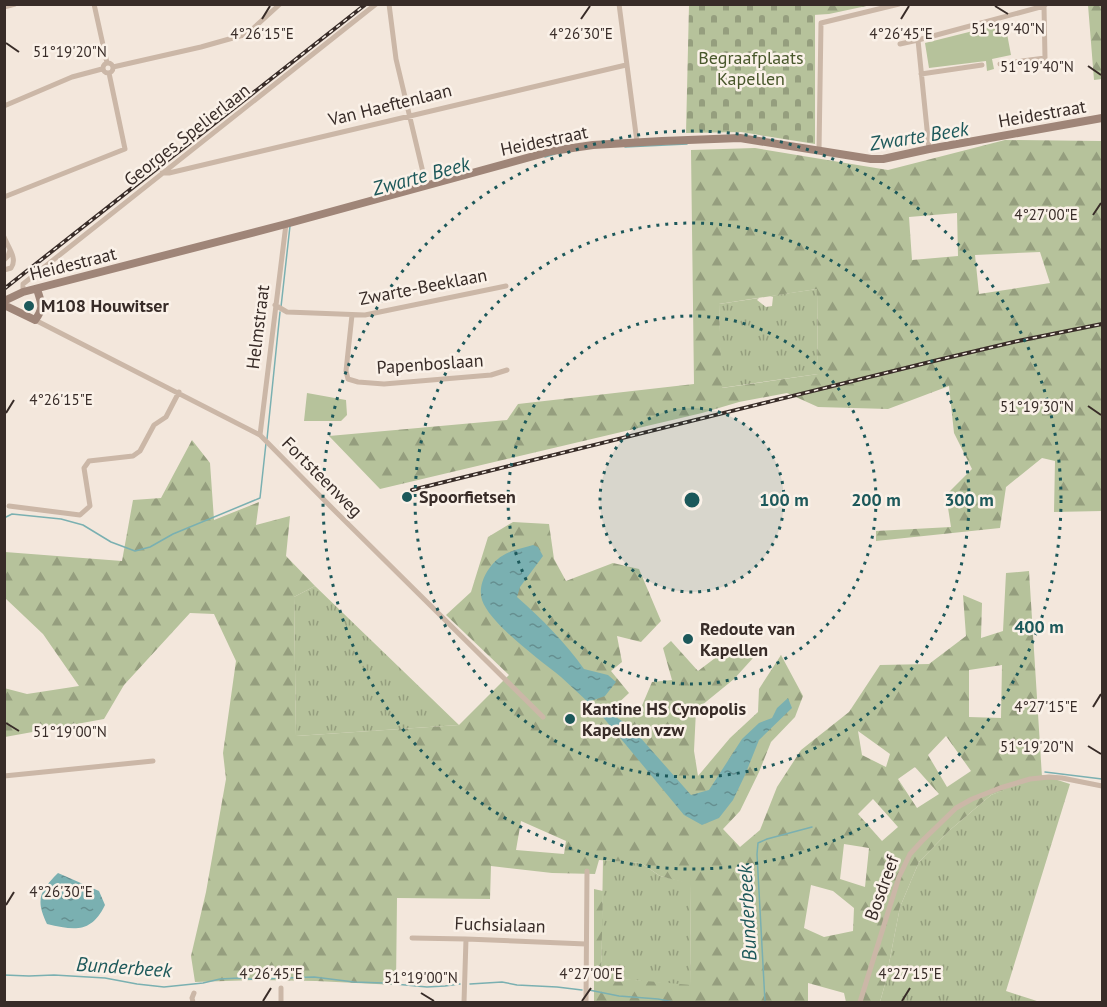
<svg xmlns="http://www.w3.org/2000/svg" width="1107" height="1007" font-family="'PT Sans',sans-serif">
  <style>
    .grass { fill: url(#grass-tufts) }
    .forest { fill: url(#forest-firs); fill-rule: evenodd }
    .cemetery { fill: url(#cemetery-stones) }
    .green { fill: #b6c29b }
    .water { fill: url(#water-ripples) }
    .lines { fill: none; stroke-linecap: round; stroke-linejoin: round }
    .stream { stroke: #7ab0b1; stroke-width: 1.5 }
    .street { stroke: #cbb7a7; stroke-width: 5 }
    .secondary { stroke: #9f8578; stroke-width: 8 }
    .rail-casing { stroke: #382c28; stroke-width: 4 }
    .rail { stroke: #faf1e8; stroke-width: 1.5; stroke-dasharray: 4.5; stroke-linecap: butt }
    .ticks { fill: none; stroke: #382c28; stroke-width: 2 }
    .ring { fill: none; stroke: #1c585a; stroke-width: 3; stroke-dasharray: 3 6 }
    .poi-dot { fill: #1c585a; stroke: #faf1e8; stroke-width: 2 }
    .labels { text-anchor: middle; stroke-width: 5; stroke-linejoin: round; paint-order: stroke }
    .park-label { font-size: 18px; fill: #48572b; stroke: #faf1e8 }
    .street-label { font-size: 18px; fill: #382c28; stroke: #faf1e8 }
    .poi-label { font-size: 18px; font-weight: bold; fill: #382c28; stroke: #faf1e8; text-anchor: start }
    .water-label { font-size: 20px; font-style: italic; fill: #1c585a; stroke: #faf1e8 }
    .ticks-label { font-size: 15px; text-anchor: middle; fill: #382c28; stroke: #faf1e8; stroke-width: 5; stroke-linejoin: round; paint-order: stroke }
    .centre { fill: #1c585a; stroke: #faf1e8; stroke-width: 3 }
    .ring-label { font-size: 18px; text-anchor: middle; font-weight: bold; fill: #1c585a; stroke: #faf1e8; stroke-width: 5; stroke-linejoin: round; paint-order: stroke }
  </style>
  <defs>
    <pattern id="grass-tufts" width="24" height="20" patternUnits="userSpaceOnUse" patternTransform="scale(1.5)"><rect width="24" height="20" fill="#b6c29b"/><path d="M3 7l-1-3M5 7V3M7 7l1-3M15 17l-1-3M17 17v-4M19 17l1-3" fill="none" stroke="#959e7e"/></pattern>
    <pattern id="forest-firs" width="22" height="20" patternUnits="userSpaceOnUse" patternTransform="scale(1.5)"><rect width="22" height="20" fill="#b6c29b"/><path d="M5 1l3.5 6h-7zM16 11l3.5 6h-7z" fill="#959e7e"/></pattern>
    <pattern id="cemetery-stones" width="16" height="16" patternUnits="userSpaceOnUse" patternTransform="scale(1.5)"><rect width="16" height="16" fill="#b6c29b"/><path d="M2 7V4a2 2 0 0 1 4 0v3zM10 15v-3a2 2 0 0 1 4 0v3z" fill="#959e7e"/></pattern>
    <pattern id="water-ripples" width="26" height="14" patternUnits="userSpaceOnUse" patternTransform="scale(1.5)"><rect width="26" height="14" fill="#7ab0b1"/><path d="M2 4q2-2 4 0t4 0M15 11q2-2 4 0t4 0" fill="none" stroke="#658f90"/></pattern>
  </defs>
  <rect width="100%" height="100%" fill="#f3e7dc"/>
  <path class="grass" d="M817,289L818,374L721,388L719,304L759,298L757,300L766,307L772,306L773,297L770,296Z
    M315,586L459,725L296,736L294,597Z
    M1042,775L1070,784L1006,991L1040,1002H880L885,984L900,907L919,862L950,830L991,795Z
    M603,860L641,863L660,876L690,883L691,986L601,977Z"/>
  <path class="forest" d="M814,5H871L829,14L813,15Z
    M1088,5H1102V79L1094,80Z
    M1005,140L1102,141V511L1054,512L1055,461L1042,458L1006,487L1000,528L876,541V531L951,527L946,495L972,469L954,433L949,386L888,409L818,407L787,393L739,402L702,413L380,489L329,436L507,420L518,404L694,384L691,150L755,148L888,170ZM957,213L958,256L912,260L909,217ZM1040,252L1050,283L979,294L975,255ZM817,289L818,374L722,388L719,304Z
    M192,440L210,463L214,520L259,502L256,525L290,516L286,556L315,586L294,597L296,736L459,725L509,675L446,615L471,592L488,537L513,522L549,524L554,559L566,581L613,563L639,569L661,621L641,642L617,636L622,662L611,671L629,693L612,709L638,715L652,682L672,680L663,648L671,641L698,671L731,646L763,647L734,679L696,710L694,751L698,776L730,738L758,712L759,689L781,655L803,696L795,717L771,742L759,772L740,811L723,829L740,847L760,830L777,787L801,750L849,712L880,665L929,664L966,636L963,595L982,603L981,638L1003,631L1006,573L1029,571L1042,777L991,795L950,830L919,862L900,907L885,984L880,1002H846L844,993L808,983V1002H594V889L603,891L601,977L691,985L690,884L660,876L641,863L599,860L595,874L552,873L491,866L490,899L397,898L396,985L316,981L259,980L195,982L191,956L206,892L226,779L223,753L236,661L214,614L190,613L124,685L104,719L5,737L4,688L27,694L79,686L43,634L5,598V552L122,561L133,500L161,498ZM1002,665L1001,718L969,717V670ZM858,731L890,754L886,767L862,755ZM946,736L971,771L947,787L928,755ZM915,767L939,794L917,808L898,779ZM873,799L898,827L882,841L858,814ZM521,821L566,841L564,854L516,850ZM844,844L869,848L865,887L840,879ZM811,885L833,891L854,908L853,931L824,937L804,928Z"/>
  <path class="cemetery" d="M689,5H815V144L741,132L686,133Z"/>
  <path class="green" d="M1005,23L1011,55L992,59L994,69L987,71L986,61L929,68L925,43Z
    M307,393L346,400L347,415L341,421H304Z"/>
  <path class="water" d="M533,545L538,547L543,556L520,587L517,597C542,619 565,642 584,669L608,675L616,682L605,696L588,702C579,694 570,685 561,677C540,660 490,624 482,600C477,584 489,564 502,556C511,550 523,548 533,545Z
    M788,698L792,708L759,740L745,775L733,800L719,818L702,825L684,815L602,716L613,715L631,727L691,795L709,790L742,739L759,723L772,718L777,708Z
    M58,873L99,891L105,905C91,934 74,930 47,924C35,899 40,891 58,873Z"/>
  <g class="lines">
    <path class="stream" d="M625,147L687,144
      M545,157L555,154
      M281,307L290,226
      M267,439L280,312
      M4,518L12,514L61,519L83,525L111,542L135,551L150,547L173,534L260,498L266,443
      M1045,772L1102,779
      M4,975L29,976L54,975L105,978L137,984L164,987L203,983L220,979L240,978L259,980L278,978
      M284,978L314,977L354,982L384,983L427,987L445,986L460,984
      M470,984L502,982L517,985L557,987L582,990
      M589,990L619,996L658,999L674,1002
      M765,1002L757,854L758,843L767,839L812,827"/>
    <path class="street" d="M94,4L107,63
      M389,4L396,59L426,185
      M619,4L637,142
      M4,7L15,4
      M918,40L929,149
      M900,44L918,40L1044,6L1046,4
      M103 68a5 5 0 1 1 10 0a5 5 0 1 1-10 0Z
      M1000,64L1045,58L1044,6
      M113,67L201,47L247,34L280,4
      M921,74L982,65
      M4,106L72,77L102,69
      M819,151L821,23L899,4
      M162,173H169L626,65
      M4,197L125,149L109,73
      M4,237C8,247 18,259 11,268L4,270
      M4,260L8,256L10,250
      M25,291L23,288V284L28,280L376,4
      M275,305L287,312L365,315L506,286
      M352,315L346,371L348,379L358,382L384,384L491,375L507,370
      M35,320L260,435L334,510L543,717
      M260,435L286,224
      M9,506L80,515L90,506L84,468L89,461L133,456L140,451L154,425L166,417L179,392
      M4,776L153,761
      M412,938L466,939L586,944
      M193,1002L192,998L194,993
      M281,1002V988
      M464,1002L466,939
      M586,1002L587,871
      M860,1002L899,877L910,854L922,841L956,808L972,799L1000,788L1030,779L1049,777L1062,778L1102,786"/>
    <path class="secondary" d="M4,301L23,292L286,224L552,151L593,145L662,141L740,138L871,159H883L929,149L1102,118
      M4,305L35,320C45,307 41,303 37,289"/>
    <g class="rail-casing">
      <path id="rail" d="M4,289L366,4
        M412,490L938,360L1018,341L1102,324"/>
    </g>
    <use href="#rail" class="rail"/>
  </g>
  <path class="ticks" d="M995,6L1008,14M262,19L270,6M581,19L590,6M901,19L909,6M6,43L19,52M1088,66L1101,75M1093,215L1101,203M1088,406L1101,415M6,413L14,400M1093,707L1101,694M6,723L19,731M1088,746L1101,754M6,905L14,892M421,993L434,1001M263,1001L271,988M582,1001L591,988M902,1001L910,988"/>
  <circle cx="692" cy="500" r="92" fill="#1c585a" fill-opacity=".12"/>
  <g class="ring">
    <circle cx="692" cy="500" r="92"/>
    <circle cx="692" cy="500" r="184"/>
    <circle cx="692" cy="500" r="277"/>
    <circle cx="692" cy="500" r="369"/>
  </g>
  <g class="poi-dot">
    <circle cx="29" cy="306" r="6"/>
    <circle cx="407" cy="497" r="6"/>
    <circle cx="688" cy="639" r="6"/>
    <circle cx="570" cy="719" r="6"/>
  </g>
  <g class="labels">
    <g class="park-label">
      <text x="751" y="64">Begraafplaats<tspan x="751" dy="21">Kapellen</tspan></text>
    </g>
    <g class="street-label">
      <text transform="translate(390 105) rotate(-14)" y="6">Van Haeftenlaan</text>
      <text transform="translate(1042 114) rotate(-10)" y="6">Heidestraat</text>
      <text transform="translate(187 135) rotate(-38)" y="6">Georges Spelierlaan</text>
      <text transform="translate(544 141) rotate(-12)" y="6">Heidestraat</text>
      <text transform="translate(73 264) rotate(-14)" y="6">Heidestraat</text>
      <text transform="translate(423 287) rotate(-11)" y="6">Zwarte-Beeklaan</text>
      <text transform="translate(258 327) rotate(-83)" y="6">Helmstraat</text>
      <text transform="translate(430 364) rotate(-4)" y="6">Papenboslaan</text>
      <text transform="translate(322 477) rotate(45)" y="6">Fortsteenweg</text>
      <text transform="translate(882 888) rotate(-70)" y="6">Bosdreef</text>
      <text transform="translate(500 925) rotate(2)" y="6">Fuchsialaan</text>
    </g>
    <g class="poi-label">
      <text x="41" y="312">M108 Houwitser</text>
      <text x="419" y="503">Spoorfietsen</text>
      <text x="700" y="635">Redoute van<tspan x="700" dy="21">Kapellen</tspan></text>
      <text x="582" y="715">Kantine HS Cynopolis<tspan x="582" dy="21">Kapellen vzw</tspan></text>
    </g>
    <g class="water-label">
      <text transform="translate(919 136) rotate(-9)" y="7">Zwarte Beek</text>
      <text transform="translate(421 176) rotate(-15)" y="7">Zwarte Beek</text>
      <text transform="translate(747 913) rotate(-93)" y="7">Bunderbeek</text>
      <text transform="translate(124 967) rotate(4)" y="7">Bunderbeek</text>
    </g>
  </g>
  <g class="ticks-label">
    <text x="1008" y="34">51°19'40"N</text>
    <text x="901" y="39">4°26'45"E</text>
    <text x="262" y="39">4°26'15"E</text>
    <text x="581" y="39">4°26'30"E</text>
    <text x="70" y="57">51°19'20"N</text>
    <text x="1037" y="72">51°19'40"N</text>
    <text x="1046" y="220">4°27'00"E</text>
    <text x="61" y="405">4°26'15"E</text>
    <text x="1037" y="412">51°19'30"N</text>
    <text x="1046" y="712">4°27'15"E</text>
    <text x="70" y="737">51°19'00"N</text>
    <text x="1037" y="752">51°19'20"N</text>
    <text x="61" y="897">4°26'30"E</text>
    <text x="271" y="979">4°26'45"E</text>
    <text x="591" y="979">4°27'00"E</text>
    <text x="910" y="979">4°27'15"E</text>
    <text x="421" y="983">51°19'00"N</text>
  </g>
  <circle cx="692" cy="500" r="9" class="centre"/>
  <g class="ring-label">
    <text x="784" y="506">100 m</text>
    <text x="876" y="506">200 m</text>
    <text x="969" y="506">300 m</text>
    <text x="1039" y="633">400 m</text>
  </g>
  <rect width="1107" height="1007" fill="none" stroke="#382c28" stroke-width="12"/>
</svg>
